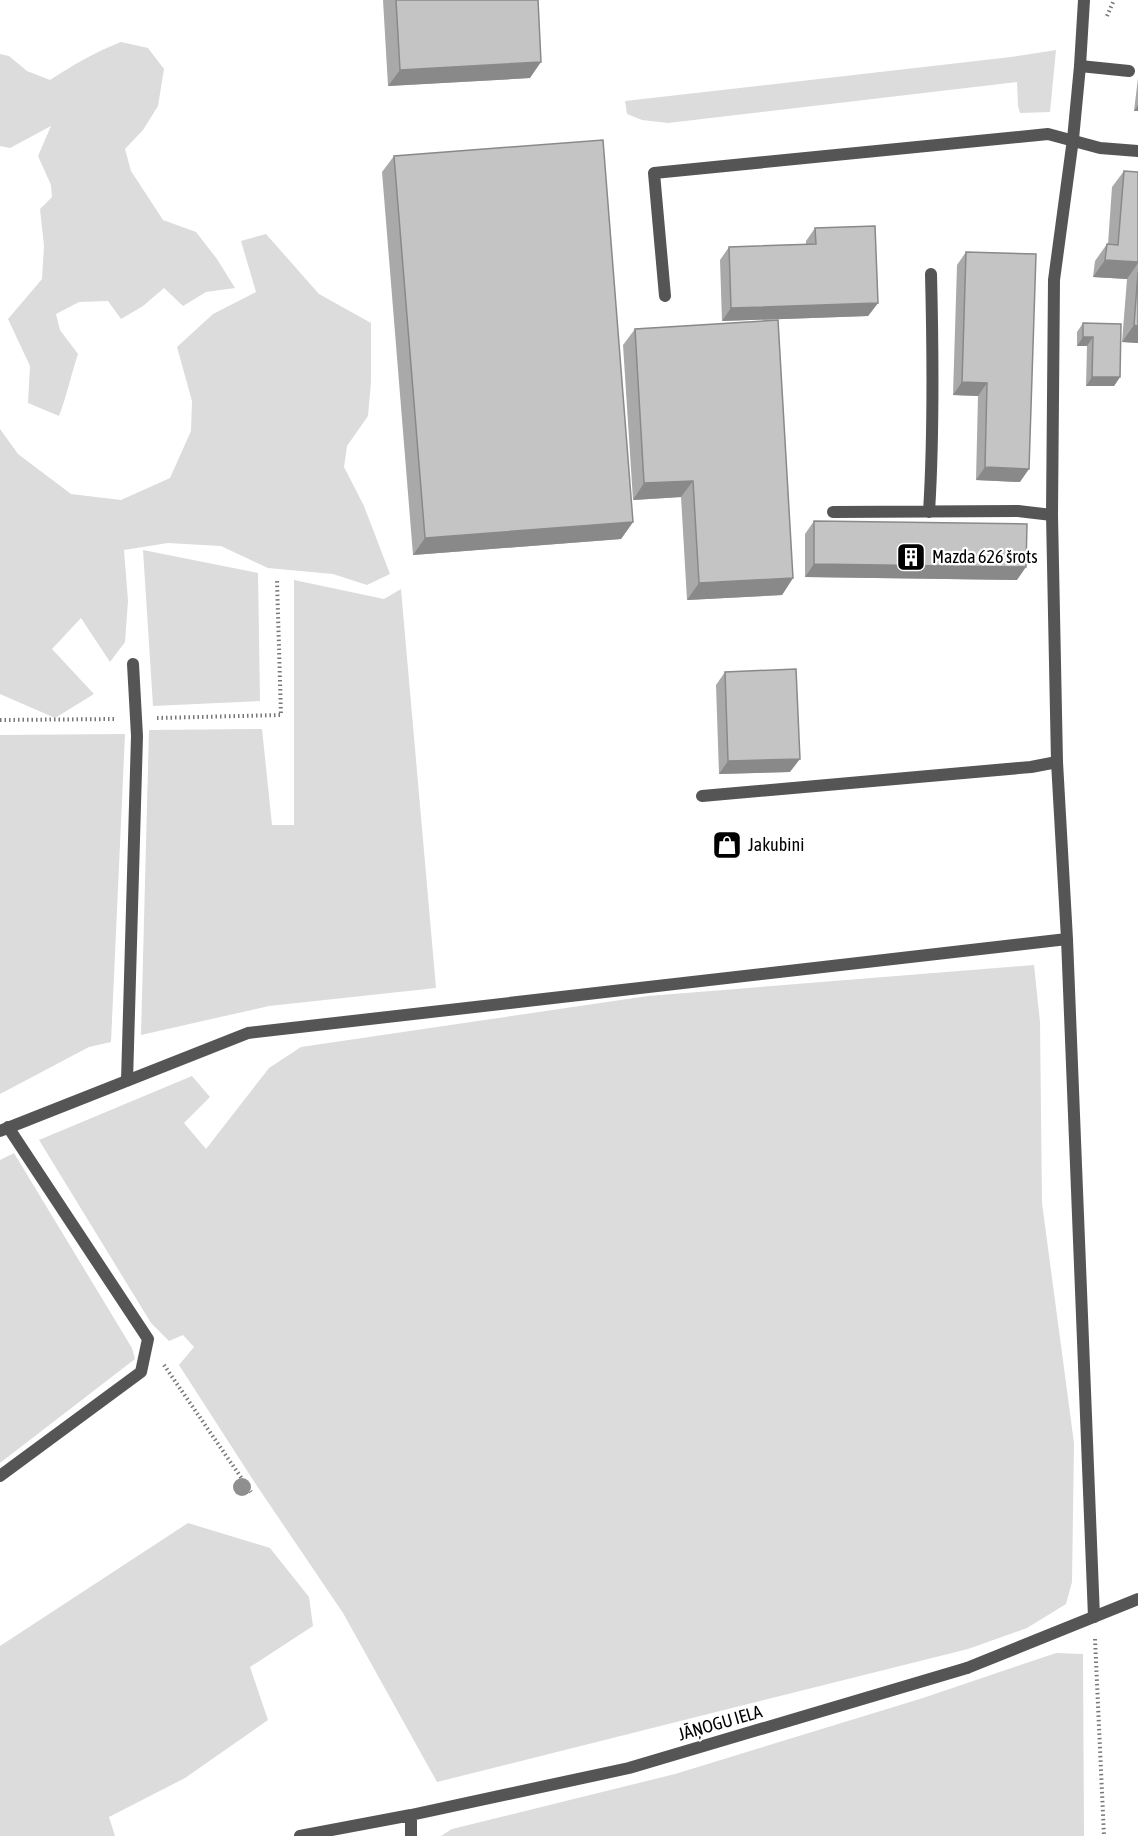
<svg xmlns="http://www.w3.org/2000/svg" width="1138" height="1836" font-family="'Asap Condensed',sans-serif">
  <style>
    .green { fill: #dcdcdc }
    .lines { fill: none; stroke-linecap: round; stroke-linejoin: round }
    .path { stroke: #777; stroke-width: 4; stroke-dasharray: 1.5 3; stroke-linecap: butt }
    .service { stroke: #555; stroke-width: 12 }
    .minor { stroke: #555; stroke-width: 12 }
    .tertiary { stroke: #555; stroke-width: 12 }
    .tree { fill: #8f8f8f }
    .wall { fill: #a9a9a9 }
    .shaded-wall { fill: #898989 }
    .building { fill: #c4c4c4; stroke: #898989; stroke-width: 1.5 }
    .labels { text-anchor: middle; stroke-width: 4.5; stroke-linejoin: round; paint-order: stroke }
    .poi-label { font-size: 18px; fill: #000; stroke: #fff; text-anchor: start }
    .street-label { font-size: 18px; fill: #000; stroke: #fff }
  </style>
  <rect width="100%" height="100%" fill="#fff"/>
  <path class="green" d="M121,42L148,48L164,69L158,106L143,130L125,149L131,171L163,220L196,232L217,259L235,288L206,292L183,306L164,288L143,306L121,319L108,301L79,302L56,314L60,330L78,354C71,375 67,395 59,416L28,403L30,366L8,319L42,279L44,246L40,209L52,197L51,185L38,156L51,126L10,148L0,146V54L9,56L27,71L50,80C73,65 95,52 121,42Z
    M1056,50L1050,112L1020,113L1018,106L1017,82L668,123L642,120L627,114L625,101L1011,57Z
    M266,234L319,294L371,323V382L368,416L347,446L344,467L364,506L390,574L367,585L333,574L268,568L221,546L168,543L124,550L128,601L125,642L110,662L81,618L52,649L94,694L55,718L0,694V429L18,454L71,494L121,500L170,478L191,431L192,401L177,347L213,314L256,292L241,241Z
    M143,550L258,573L260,701L153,706Z
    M294,580L384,599L401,589L436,988L269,1006L141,1035L149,730L262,729L272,825H294Z
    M125,734L111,1042L89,1047L0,1094V735Z
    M1034,965L1040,1022L1042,1203L1074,1443L1072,1582L1066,1604L1027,1628L968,1649L437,1782L343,1613L255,1483L179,1365L194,1347L183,1335L169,1341L151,1323L39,1140L192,1076L210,1097L184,1123L206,1149L269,1068L301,1047L648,996Z
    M14,1153L132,1348L135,1359L0,1463V1160Z
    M188,1523L270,1548L309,1597L313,1626L250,1667L268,1720L185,1778L109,1817L115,1836H0V1646Z
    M1056,1653L1083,1654L1084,1836H441L452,1829L675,1774L923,1698Z"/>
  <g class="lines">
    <path class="path" d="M1107,16L1114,0
      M157,718L281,715L277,581
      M0,720L116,719
      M164,1365L251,1492
      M1095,1639L1104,1836"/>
    <path class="service" d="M1080,66L1129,71
      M665,296L654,173L1048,134L1100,148L1138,151
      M833,512L1018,511L1052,515
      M929,512C934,432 933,353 931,274
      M702,796L1031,767L1057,762"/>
    <path class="minor" d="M1084,0L1080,66L1073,139L1054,280L1052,515L1057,762L1067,939L1094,1617
      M127,1081L137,736L133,664
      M0,1131L248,1033L1067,939
      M0,1476L141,1372L148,1339L8,1127
      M411,1815V1836
      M300,1836L411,1815L629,1768L967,1668"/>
    <path class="tertiary" d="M967,1668L1138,1599"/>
  </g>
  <circle class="tree" cx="242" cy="1487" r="9"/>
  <path class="wall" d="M383,0H538L530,78L388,86Z
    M1138,78V111H1134Z
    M394,156L633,522L621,539L413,555L382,172Z
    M1124,171L1138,172V343L1122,342L1127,279L1093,277L1095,261L1107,244H1108L1112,187Z
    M815,228L878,303L868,316L722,321L720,260L729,247L806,244V241Z
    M966,252L1020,482L976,480L978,396L953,395L957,265Z
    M1083,323L1120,377L1114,386H1086L1087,346H1077V332Z
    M635,329L793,578L782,595L687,600L681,497L633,500L623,345Z
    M814,521L1017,580L805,577V534Z
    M725,672L790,772L719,774L716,685Z"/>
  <path class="shaded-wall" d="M541,62L530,78L388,86L400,70Z
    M1138,105V111H1134Z
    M1105,260L1138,262V263L1127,279L1093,277Z
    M878,303L868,316L722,321L731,308Z
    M1134,325L1138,326V343L1122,342Z
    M1083,337H1093L1087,346H1077Z
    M1092,377H1120L1114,386H1086Z
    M962,382L987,383L978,396L953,395Z
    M985,467L1029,469L1020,482L976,480Z
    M693,481L681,497L633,500L644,483Z
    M633,522L621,539L413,555L425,538Z
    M814,564L1026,567L1017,580L805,577Z
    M793,578L782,595L687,600L699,583Z
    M800,759L790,772L719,774L728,761Z"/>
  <path class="building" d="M396,0H538L541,62L400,70Z
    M603,140L633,522L425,538L394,156Z
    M1124,171L1138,172V262L1105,260L1107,244L1118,245Z
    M875,226L878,303L731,308L729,247L816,244L815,228Z
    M966,252L1036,254L1029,469L985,467L987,383L962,382Z
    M1138,272V326L1134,325Z
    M778,320L793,578L699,583L693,481L644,483L635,329Z
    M1083,323L1121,324L1120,377H1092L1093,337H1083Z
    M814,521L1027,524L1026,567L814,564Z
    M796,669L800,759L728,761L725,672Z"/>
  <defs>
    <g id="building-square" transform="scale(1.5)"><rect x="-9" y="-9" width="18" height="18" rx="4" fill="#000" stroke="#fff"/><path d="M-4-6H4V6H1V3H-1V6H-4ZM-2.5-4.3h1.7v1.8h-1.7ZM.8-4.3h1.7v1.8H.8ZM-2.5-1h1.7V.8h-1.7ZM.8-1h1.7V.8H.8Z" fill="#fff"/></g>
    <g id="shop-square" transform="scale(1.5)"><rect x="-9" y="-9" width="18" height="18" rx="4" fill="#000" stroke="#fff"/><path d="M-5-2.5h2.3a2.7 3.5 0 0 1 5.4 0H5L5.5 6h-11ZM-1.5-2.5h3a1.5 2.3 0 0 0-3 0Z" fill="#fff"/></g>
  </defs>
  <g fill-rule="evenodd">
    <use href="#building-square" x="911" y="557"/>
    <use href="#shop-square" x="727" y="845"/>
  </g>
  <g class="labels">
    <g class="poi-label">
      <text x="932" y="563">Mazda 626 šrots</text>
      <text x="748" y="851">Jakubini</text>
    </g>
    <g class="street-label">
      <text transform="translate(720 1723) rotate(-16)" y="6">JĀŅOGU IELA</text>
    </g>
  </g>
</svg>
